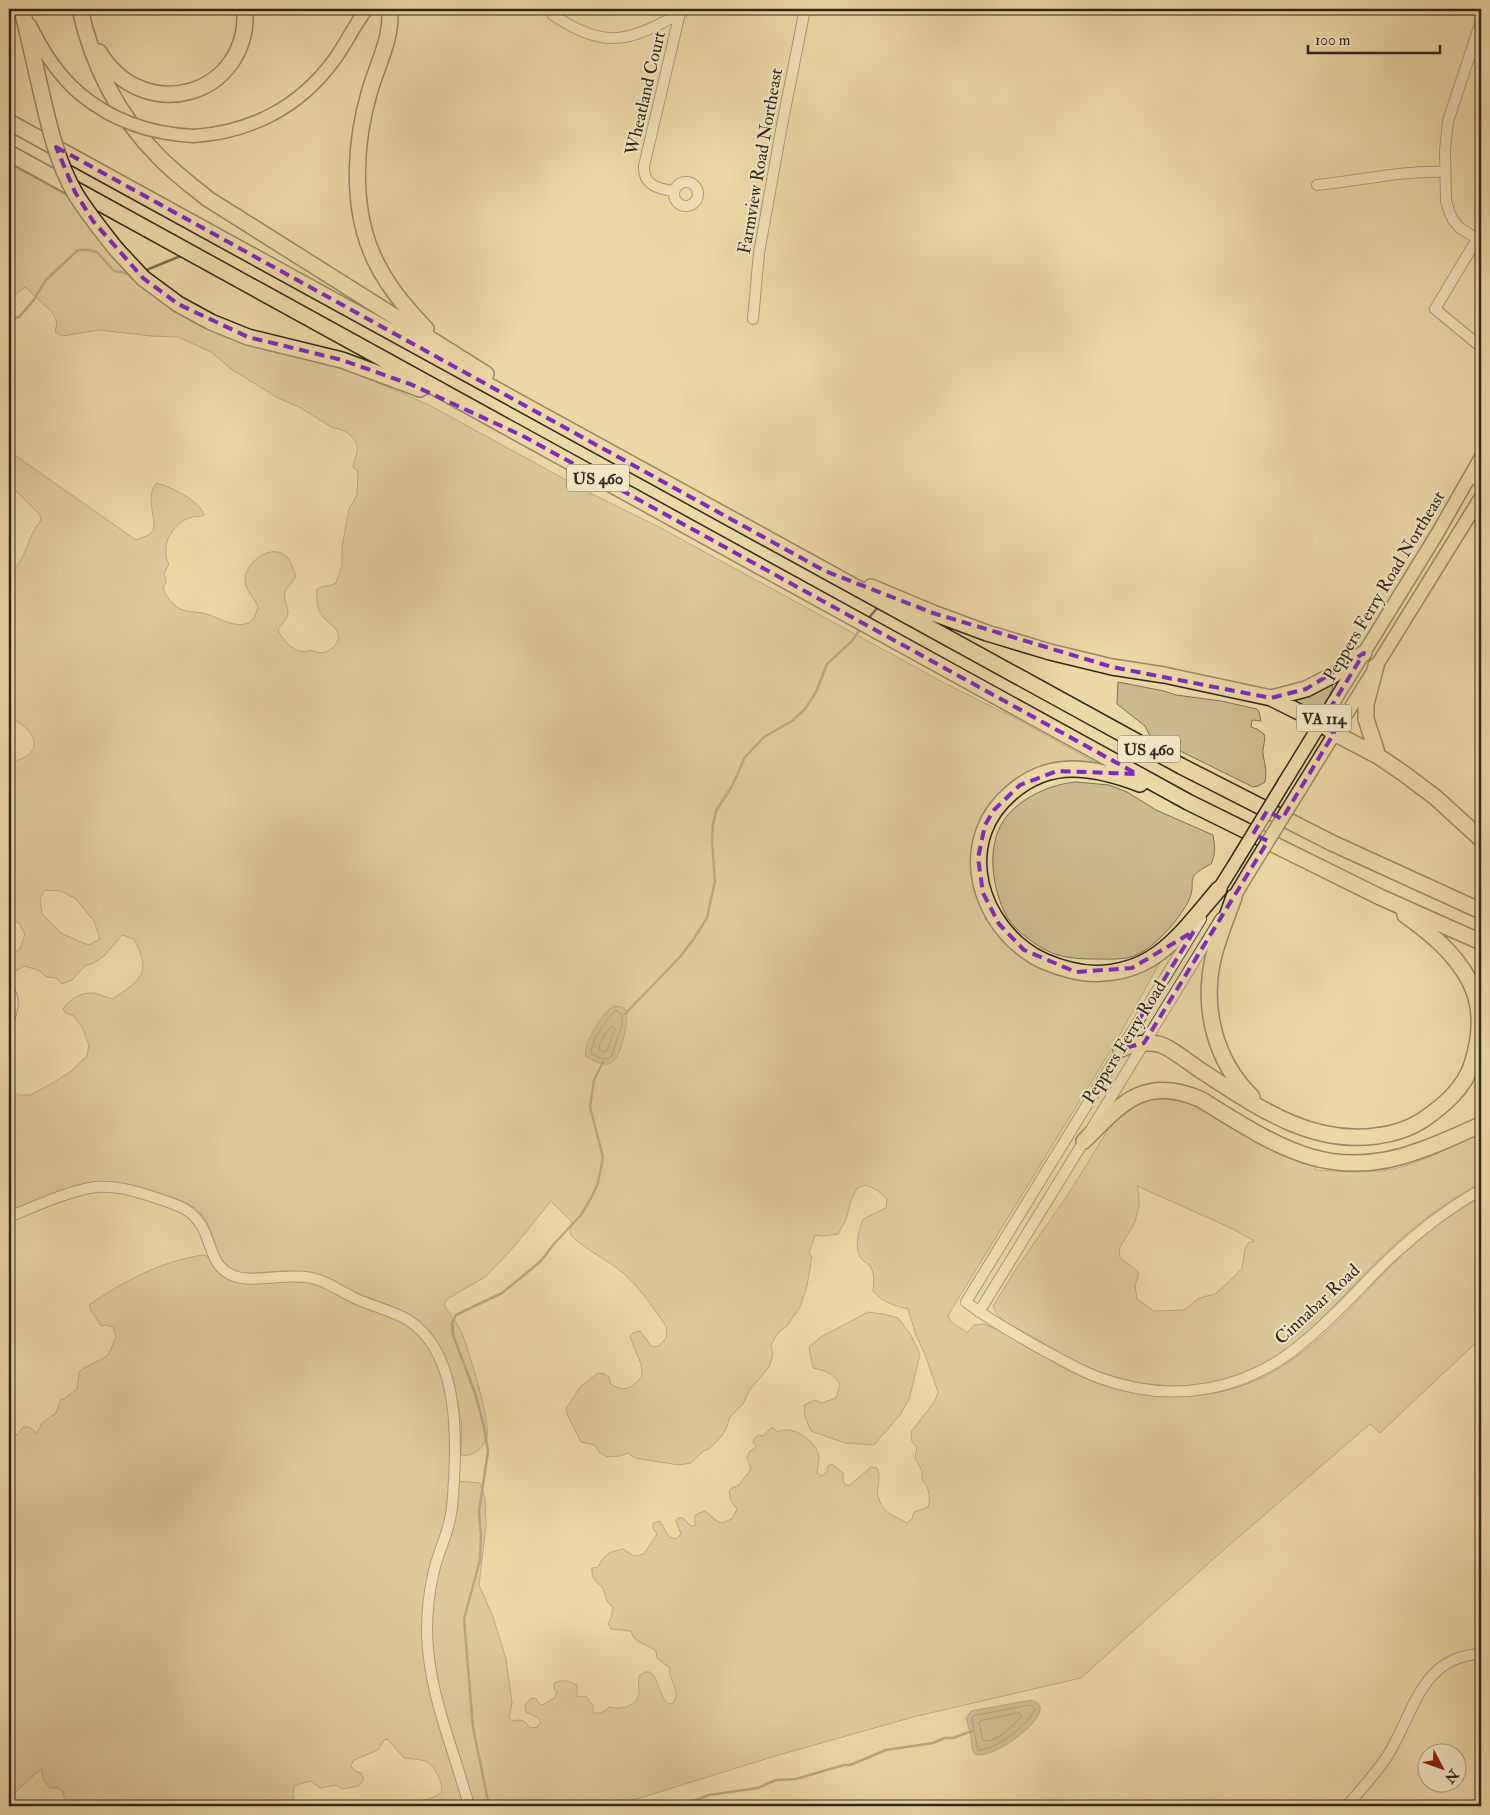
<svg xmlns="http://www.w3.org/2000/svg" width="1490" height="1815" font-family="'IM FELL Double Pica',serif">
  <style>
    .green { fill: #ccb98f; stroke: #7e7055; fill-rule: evenodd }
    .water { fill: #ac9b77; stroke: #7b6d52 }
    .lines { fill: none; stroke-linecap: round; stroke-linejoin: round }
    .shore { stroke: #6e6149; stroke-width: 1 }
    .stream { stroke: #7b6d52; stroke-width: 2.5 }
    .minor-casing { stroke: #60533e; stroke-width: 12 }
    .major-casing { stroke: #31271b; stroke-width: 15 }
    .highway-casing { stroke: #31271b; stroke-width: 18 }
    .minor { stroke: #f3e5c6; stroke-width: 10 }
    .major { stroke: #ecd7a7; stroke-width: 12 }
    .highway { stroke: #ecd7a7; stroke-width: 15 }
    .major-bridge-casing { stroke: #31271b; stroke-width: 15; stroke-linecap: butt }
    .highway-bridge-casing { stroke: #31271b; stroke-width: 18; stroke-linecap: butt }
    .major-bridge { stroke: #ecd7a7; stroke-width: 12 }
    .highway-bridge { stroke: #ecd7a7; stroke-width: 15 }
    .marked { fill: none; stroke: #7b2cbf; stroke-width: 4; stroke-dasharray: 10 6; stroke-linejoin: round }
    .labels { text-anchor: middle; stroke-width: 4; stroke-linejoin: round; paint-order: stroke }
    .shield { fill: #f3e5c6; stroke: #6b604e; stroke-width: 1 }
    .shield-label { font-size: 16px; font-weight: bold; fill: #31271b }
    .street-label { font-size: 18px; fill: #31271b; stroke: #f3e5c6 }
  </style>
  <rect width="100%" height="100%" fill="#ecd7a7"/>
  <filter id="stains"><feTurbulence type="fractalNoise" baseFrequency=".004" numOctaves="4"/><feColorMatrix values="0 0 0 0 .2 0 0 0 0 .09 0 0 0 0 .02 0 0 0 .5 -.17"/></filter>
  <radialGradient id="worn" r=".72"><stop offset=".6" stop-color="#630" stop-opacity="0"/><stop offset="1" stop-color="#630" stop-opacity=".3"/></radialGradient>
  <path class="green" d="M9,164L71,198L93,232L126,272L155,296L192,322L230,339L342,369L374,381L429,405L590,493L659,527L950,686L1017,719L1105,768L1065,767L990,812L981,901L1065,976L1162,959L1114,1045L950,1312L948,1316C952,1326 961,1326 967,1333L974,1325L984,1324C1025,1341 1060,1371 1102,1385C1131,1394 1160,1398 1191,1396C1287,1389 1331,1326 1394,1263C1419,1238 1450,1214 1481,1197V1338L1380,1433L1370,1424L1219,1554L1081,1678L913,1717L772,1757L630,1801L625,1806H472C454,1744 430,1682 432,1616C433,1573 448,1524 457,1481L480,1483L485,1499L486,1526L479,1585L493,1617L506,1659L512,1703L509,1718L513,1721C521,1719 525,1720 530,1728L537,1727L541,1722L537,1717L526,1712L525,1705L531,1698L537,1699L539,1704L543,1705L554,1698L557,1693L554,1689V1683C562,1679 570,1681 577,1685V1696L581,1697L586,1696L593,1706V1712C600,1715 604,1712 609,1707C620,1710 638,1707 639,1693C639,1687 638,1682 639,1676L645,1672H650C660,1680 658,1695 668,1704L673,1703C682,1691 668,1681 670,1668L657,1658L656,1651C646,1643 634,1644 631,1631L611,1629L608,1623L611,1618L613,1608L607,1601L603,1588C596,1582 591,1578 592,1568L598,1567C605,1554 608,1552 623,1549L634,1556L644,1554L657,1534L653,1528V1523L660,1521L669,1537L676,1539L681,1534L676,1521L678,1518H683L691,1526H695V1515L705,1511L717,1521L722,1523L732,1519L737,1509L731,1501L729,1491L732,1488L739,1485L751,1469L747,1457L750,1451L754,1449L756,1445L753,1442L755,1438L759,1435L763,1436L771,1428H774L778,1432C792,1424 817,1441 819,1457C819,1462 817,1468 817,1473L822,1476L827,1472L828,1466L832,1464L843,1473V1480L845,1485H850L871,1467L877,1468C880,1474 879,1479 878,1487C876,1493 878,1496 880,1502C885,1515 896,1516 907,1523L912,1519L914,1512L928,1507C931,1496 929,1488 922,1479V1471L915,1458L917,1447L912,1442L911,1432L935,1401L938,1392L925,1354L916,1335L908,1309C893,1305 883,1303 873,1291C874,1282 875,1272 869,1265C866,1262 862,1261 860,1257C854,1245 859,1231 863,1219L886,1208L887,1199L877,1190L866,1185L857,1188L850,1203L846,1220L838,1234L823,1236L815,1235L809,1253L812,1256L807,1286L800,1307L787,1326L778,1333L771,1345L773,1355L769,1367L749,1391L743,1404L730,1417L726,1429L721,1437L709,1449L703,1451L691,1463L679,1465L635,1458L628,1453L620,1456L607,1457L599,1452L595,1445L581,1442L567,1414L566,1409L580,1387L598,1373L604,1374L609,1377L610,1383C624,1394 632,1388 642,1376L641,1364L630,1337L633,1333L640,1331L652,1347L659,1346L666,1338L667,1328C652,1306 639,1285 617,1268C605,1259 582,1247 573,1237C568,1232 571,1228 572,1222L551,1201L512,1249L485,1277L447,1299L444,1305C450,1314 456,1322 461,1331C468,1347 491,1423 487,1437C483,1449 473,1457 461,1455C461,1447 462,1440 462,1432C461,1405 446,1349 427,1329C409,1310 380,1302 356,1293C338,1286 322,1274 303,1272C282,1269 260,1274 238,1273C209,1258 219,1238 203,1216C194,1203 178,1200 164,1195C135,1186 99,1178 69,1188C49,1195 29,1205 9,1212V1088L18,1095H30L51,1084L70,1072L87,1056L89,1045L83,1029L74,1016L66,1013L63,1009C69,999 82,992 94,993C100,994 107,998 113,999C142,979 152,973 134,939L122,935L105,955L94,963L85,966L72,980L62,984L56,978L47,977L38,970L24,966L9,975V955L20,949L25,934L19,923L9,919V760C19,763 36,754 34,742C33,731 19,721 9,718V574C27,560 26,538 41,520L40,515L9,484V451L136,540L149,535L154,529C155,514 145,494 157,483C171,487 200,501 204,515C200,517 196,516 192,517C178,521 166,535 166,549C166,555 166,559 169,564L164,573L166,582L163,588C166,597 172,604 180,609C188,612 195,612 203,613C217,616 233,629 248,623C254,621 256,613 258,607C255,598 245,591 245,580C245,562 272,542 287,557C291,561 293,570 296,575C293,584 287,587 285,592C283,599 288,606 288,612C288,621 281,623 278,630C284,642 296,656 310,650C314,651 318,653 322,653C330,652 341,642 338,634C337,627 329,624 325,619C317,611 316,600 317,589C323,585 330,587 336,583L342,565V547L349,509L357,495L358,472L353,467C354,461 356,457 357,451C359,438 345,429 333,428L299,407L278,398L231,369L211,352L178,337L151,336L100,330L62,336L55,332L57,322L52,312L25,287L18,293L9,298ZM45,890L61,891L76,899L94,921L100,939L89,945L76,940L61,933L42,914L40,898Z
    M1118,682L1164,691L1176,695L1221,701L1257,709L1259,712L1261,721L1252,720L1251,727L1257,729L1264,734C1266,743 1262,747 1263,754C1265,766 1267,770 1265,782L1258,786L1253,787L1150,736L1145,726L1117,704Z
    M1332,684L1333,687L1324,708L1318,714L1291,700L1311,694Z
    M1076,782L1109,785L1127,792L1156,810L1213,835C1215,846 1216,853 1211,864C1181,879 1199,880 1188,902C1178,921 1152,951 1131,957C1120,960 1105,959 1093,959C1080,959 1065,958 1052,953C1037,947 1013,929 1006,915C992,888 986,846 1004,820C1019,798 1051,784 1076,782Z
    M1159,1096L1187,1099L1300,1161L1317,1166L1315,1170C1337,1171 1359,1173 1381,1171C1416,1167 1450,1147 1481,1132V1183C1441,1204 1405,1233 1373,1265C1348,1291 1324,1319 1296,1342C1230,1397 1147,1397 1073,1360C1054,1350 1036,1338 1017,1328C1011,1325 1005,1323 1001,1318C997,1315 995,1311 993,1306L1016,1269L1067,1196L1114,1120L1130,1107ZM1137,1186L1233,1229L1254,1241L1248,1243L1245,1249L1242,1268L1235,1276L1215,1294L1199,1298L1184,1310L1154,1311L1137,1299L1135,1285L1139,1274C1134,1266 1127,1264 1120,1258L1119,1249L1135,1222L1139,1205V1195Z
    M203,1255L207,1256L220,1273L227,1278L235,1281L280,1279L313,1282L399,1319L418,1332L438,1362L445,1388L450,1418L451,1460L446,1518L425,1601L435,1705L445,1744L464,1806H412C421,1799 434,1800 442,1791C442,1785 440,1781 438,1775C429,1758 421,1760 404,1758L387,1739L384,1740L378,1750L354,1760L351,1766L355,1771L361,1773L364,1779L359,1786L342,1789L336,1785L320,1788L311,1781L299,1784L294,1787L293,1795L294,1801L298,1803H305L307,1806H66L63,1792L58,1788H50L44,1780L41,1769L9,1798V1432L11,1438L18,1434L23,1427H29L37,1433L42,1423L56,1413L61,1399H64L77,1389L79,1372L84,1368L102,1359L109,1354L116,1336L113,1327L107,1325L101,1326L90,1309V1304C127,1280 159,1262 203,1255Z
    M868,1312L883,1314L898,1318L911,1335L920,1355L909,1399L900,1415L874,1445L845,1443L811,1431L805,1417L804,1405L815,1400L822,1403L836,1398L840,1385C834,1373 826,1371 813,1368L809,1347L821,1337Z"/>
  <path class="water" d="M614,1006L622,1007L627,1011C627,1023 622,1062 608,1064C601,1065 593,1060 586,1057C582,1044 603,1012 614,1006Z
    M1031,1700C1035,1702 1039,1702 1040,1707C1044,1723 990,1761 975,1754L972,1749L971,1736L966,1718L971,1711Z"/>
  <g class="lines">
    <path class="shore" d="M616,1011L622,1014V1025L611,1057C605,1062 598,1056 591,1054C590,1044 607,1016 616,1011Z
      M612,1026L615,1029L607,1051L604,1052L599,1050C599,1042 606,1032 612,1026Z
      M1031,1705L1035,1708C1031,1724 994,1751 978,1750L972,1719L973,1716Z
      M1019,1713L1021,1715V1717C1011,1727 998,1742 983,1741L979,1723L980,1721Z"/>
    <path class="stream" d="M144,271L183,255
      M9,320L19,317L33,301L46,280L78,250H89L97,252L114,271L131,274
      M867,620L878,607
      M625,1014L680,957L693,940L707,918L715,881L712,841L713,825L716,811L732,786L745,757L764,737L792,721L805,709L816,692L827,664L852,641L861,628
      M489,1806L473,1727L464,1619L480,1560L481,1535L479,1512L488,1451L484,1427L475,1393L453,1335L452,1323L456,1315L502,1293L541,1261L553,1245L581,1215L591,1198L598,1183L603,1157L590,1107L594,1080L603,1062
      M681,1806L709,1795L758,1788L776,1780L796,1779L844,1765H850L886,1750L933,1743L945,1738H953L972,1731"/>
    <g class="minor-casing">
      <path id="minor" d="M553,15C610,53 633,39 688,9
        M1481,21L1448,121L1445,150L1446,201L1449,211L1453,220L1460,228L1481,241
        M1472,53L1481,55
        M674 194a12 12 0 1 1 24 0a12 12 0 1 1-24 0Z
        M1317,185C1360,181 1402,170 1445,172
        M674,191C658,189 643,185 644,166L680,13
        M1477,239L1435,309L1481,347
        M753,319L759,253L782,125L805,9
        M1470,476L1481,483
        M1201,919L966,1302C990,1320 1016,1335 1043,1350C1061,1359 1078,1370 1097,1377C1171,1405 1247,1392 1306,1340C1336,1315 1362,1285 1390,1258C1418,1232 1448,1208 1481,1190
        M9,990C15,1000 13,1009 9,1019
        M9,1217C33,1207 71,1190 96,1187C118,1185 142,1193 162,1200C178,1205 192,1210 201,1225C212,1243 211,1268 234,1276C252,1283 284,1274 306,1277C325,1279 342,1293 359,1300C375,1307 393,1311 408,1320C457,1351 457,1430 454,1481C453,1492 453,1504 451,1514C448,1535 437,1554 433,1575C429,1593 427,1613 427,1632C428,1693 454,1749 469,1806
        M979,1312L1221,918
        M1347,1806C1361,1789 1376,1774 1388,1755C1414,1713 1421,1656 1481,1654"/>
    </g>
    <g class="major-casing">
      <path id="major" d="M30,25C42,50 57,74 79,93
        M194,136C251,132 300,107 334,60C346,44 354,25 367,9
        M1284,783L1437,534L1481,457
        M1299,791L1481,497
        M1219,889L1234,865
        M1234,897L1249,872"/>
    </g>
    <g class="highway-casing">
      <path id="highway" d="M22,9L41,91
        M80,9C92,64 118,116 158,156C173,172 191,185 208,199L486,374
        M389,9C394,33 377,66 370,90C355,140 351,202 371,251C383,281 404,306 426,329
        M99,52C143,126 250,97 245,9
        M9,122L1181,766L1332,843L1481,911
        M9,153L1188,802L1380,897L1481,942
        M116,249L143,278L178,304L211,322L248,337L342,360L420,389
        M871,587L933,613L987,633L1050,652L1112,667L1164,675L1271,698L1321,723L1334,733L1378,756L1403,773L1435,797L1481,839
        M1376,666L1366,704V719L1378,756
        M1271,698L1306,689L1335,674L1364,653
        M1140,784C1119,776 1096,769 1073,769C1050,769 1028,778 1011,793C959,837 974,912 1025,950C1038,960 1054,966 1070,970C1096,977 1127,973 1150,959C1178,942 1198,913 1219,889
        M1234,897C1227,917 1218,938 1213,959C1202,1009 1215,1061 1252,1097
        M1121,1049C1133,1044 1145,1041 1158,1044C1169,1046 1192,1065 1203,1072C1256,1106 1310,1145 1376,1136C1393,1134 1409,1129 1423,1120C1443,1106 1464,1089 1472,1064C1481,1036 1483,1006 1469,980C1454,952 1430,933 1405,915
        M1084,1141C1121,1104 1144,1075 1200,1099C1275,1145 1330,1185 1421,1150C1442,1143 1461,1133 1481,1125"/>
    </g>
    <use href="#minor" class="minor"/>
    <use href="#major" class="major"/>
    <use href="#highway" class="highway"/>
    <g class="major-bridge-casing">
      <path id="major-bridge" d="M79,93C112,121 151,134 194,136
        M1234,865L1284,783
        M1249,872L1299,791"/>
    </g>
    <g class="highway-bridge-casing">
      <path id="highway-bridge" d="M41,91C49,126 57,162 75,193C87,213 102,231 116,249"/>
    </g>
    <use href="#major-bridge" class="major-bridge"/>
    <use href="#highway-bridge" class="highway-bridge"/>
  </g>
  <path d="M0 0H1490V1815H0ZM56,147L825,571L933,613L1112,667L1271,698L1306,689L1364,653L1321,723L1334,733L1282,819L1267,811L1253,834L1268,841L1144,1043L1121,1049L1194,931L1132,968L1076,972L1024,950L999,924L983,893L978,858L985,825L994,810L1020,785L1057,771L1137,774L523,436L410,384L342,360L248,337L178,304L143,278L93,221L75,192Z" fill="#ecd7a7" fill-opacity=".55" fill-rule="evenodd"/>
  <path class="marked" d="M56,147L825,571L933,613L1112,667L1271,698L1306,689L1364,653L1321,723L1334,733L1282,819L1267,811L1253,834L1268,841L1144,1043L1121,1049L1194,931L1132,968L1076,972L1024,950L999,924L983,893L978,858L985,825L994,810L1020,785L1057,771L1137,774L523,436L410,384L342,360L248,337L178,304L143,278L93,221L75,192Z"/>
  <g class="labels">
    <g class="shield">
      <rect x="567" y="464.5" width="62" height="27" rx="4"/>
      <rect x="1296.5" y="704.5" width="55" height="27" rx="4"/>
      <rect x="1118" y="735.5" width="62" height="27" rx="4"/>
    </g>
    <g class="shield-label">
      <text x="598" y="484">US 460</text>
      <text x="1324" y="724">VA 114</text>
      <text x="1149" y="755">US 460</text>
    </g>
    <g class="street-label">
      <text transform="translate(645 93) rotate(-77)" y="6">Wheatland Court</text>
      <text transform="translate(760 161) rotate(-80)" y="6">Farmview Road Northeast</text>
      <text transform="translate(1384 586) rotate(-59)" y="6">Peppers Ferry Road Northeast</text>
      <text transform="translate(1124 1042) rotate(-58)" y="6">Peppers Ferry Road</text>
      <text transform="translate(1317 1304) rotate(-43)" y="6">Cinnabar Road</text>
    </g>
  </g>
  <rect width="1490" height="1815" fill="none" stroke="#ecd7a7" stroke-width="30"/>
  <rect x="10" y="10" width="1470" height="1795" fill="none" stroke="#31271b" stroke-width="2.5"/>
  <rect x="15" y="15" width="1460" height="1785" fill="none" stroke="#31271b"/>
  <g transform="translate(1442 1768) rotate(131)"><circle r="24" fill="#f3e5c6" stroke="#a59982"/>
  <path d="M0-4L9 19L0 12L-9 19Z" fill="#8f2418"/>
  <text y="-8" font-size="14" font-weight="bold" text-anchor="middle" fill="#31271b">N</text>
  </g>
  <path d="M1308 45v8h132v-8" fill="none" stroke="#31271b" stroke-width="2.5"/>
  <text x="1315" y="45" font-size="15" fill="#31271b" stroke="#f3e5c6" stroke-width="4" paint-order="stroke">100 m</text>
  <rect width="100%" height="100%" filter="url(#stains)"/>
  <rect width="100%" height="100%" fill="url(#worn)"/>
</svg>
